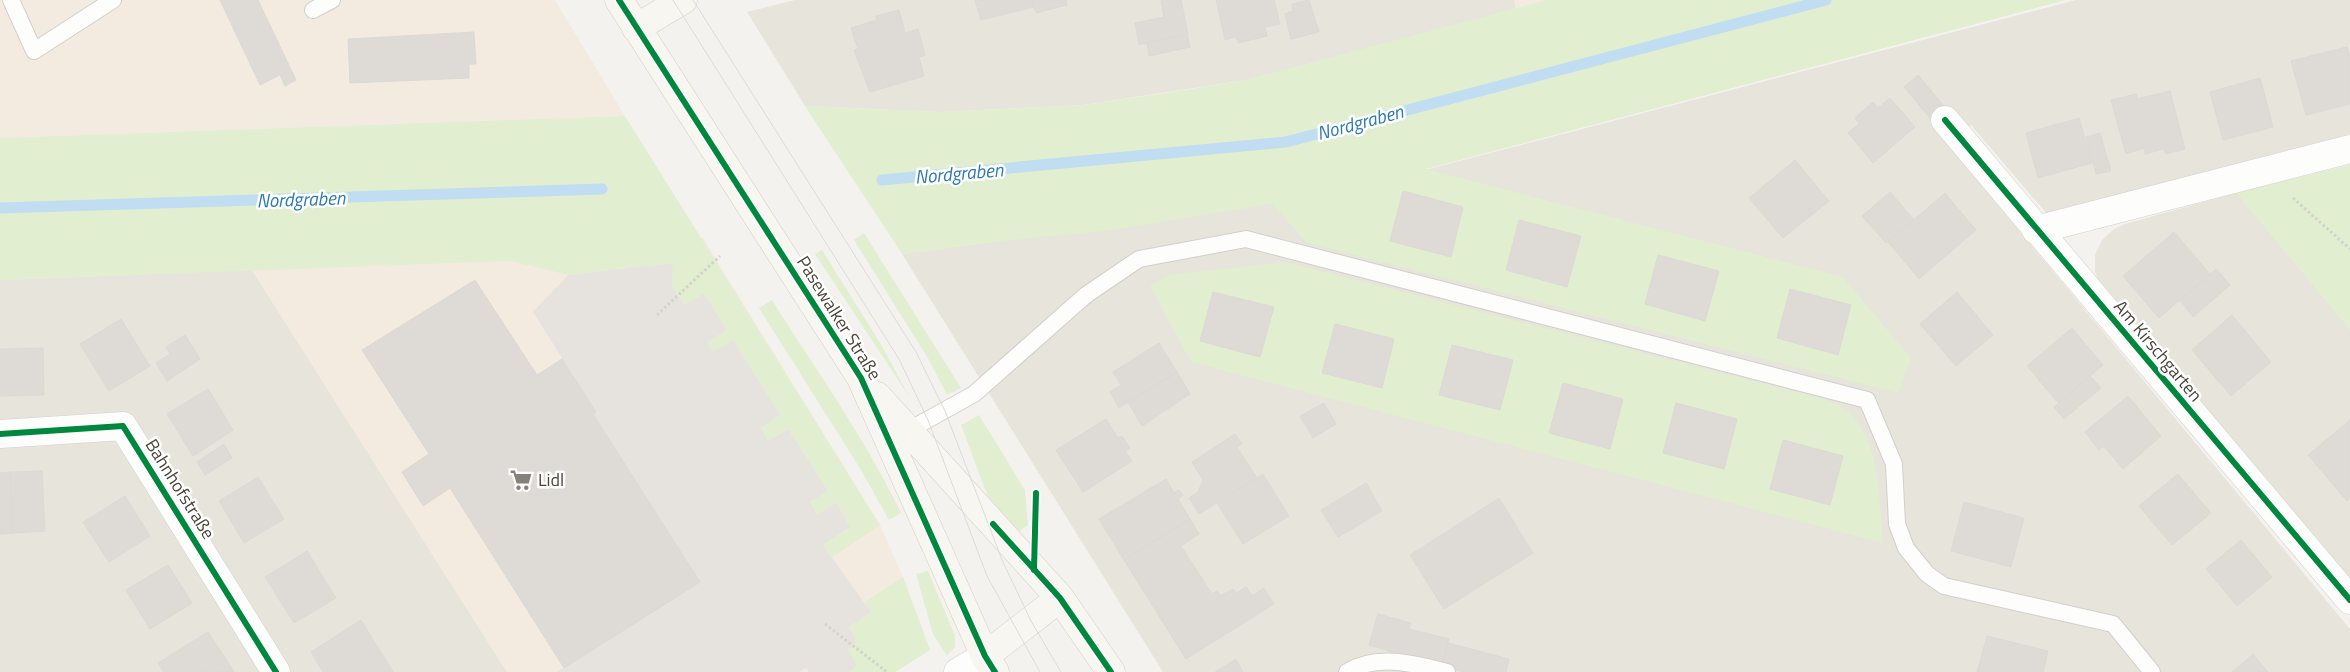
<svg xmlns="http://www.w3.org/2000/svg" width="2350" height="672" font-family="'Titillium Web',sans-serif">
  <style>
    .residential { fill: #e7e4dc }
    .commercial { fill: #f3ebdf }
    .green { fill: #e1eecf }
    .parking { fill: #e6e3df }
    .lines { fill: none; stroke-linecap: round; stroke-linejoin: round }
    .stream { stroke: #c0ddf1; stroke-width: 11 }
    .building { fill: #dedbd6; stroke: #dcd9d4 }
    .lane-casing { stroke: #d2d0cb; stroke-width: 18 }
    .street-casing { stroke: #d2d0cb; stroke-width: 29 }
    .secondary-casing { stroke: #d3cfc5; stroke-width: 29 }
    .path { stroke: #d3d2cc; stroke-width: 3; stroke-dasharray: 2.5 2.5; stroke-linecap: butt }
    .lane { stroke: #fdfdfc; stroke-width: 16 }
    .street { stroke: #fdfdfc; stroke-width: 28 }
    .secondary { stroke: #f7f6f1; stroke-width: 28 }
    .tram { stroke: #dbdbda; stroke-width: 1 }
    .cycleway-casing { stroke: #fff; stroke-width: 9 }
    .cycleway { stroke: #00873e; stroke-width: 6 }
    .labels { text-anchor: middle; stroke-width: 5; stroke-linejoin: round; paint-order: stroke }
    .street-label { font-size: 18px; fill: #4b4439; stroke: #fff }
    .poi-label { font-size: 18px; fill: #4b4439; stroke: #fff; text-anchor: start }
    .water-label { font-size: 19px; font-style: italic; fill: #2e7ab2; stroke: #fff }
  </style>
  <rect width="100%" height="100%" fill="#f4f2ee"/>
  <path class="residential" d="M795,0H1514L1516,9L1246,80L1083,105L939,112L805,106L747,12Z
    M2076,0H2350V134L2048,215L1971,125L1948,145L2350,629V672H1163L902,254L991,242L1425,170Z
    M2350,165V584L2102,288L2095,272V255L2102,240L2114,229L2125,224L2236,193Z
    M252,270L507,672H0V280Z"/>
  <path class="commercial" d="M0,0H555L625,116L0,138Z
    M1514,0H1551L1516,9Z
    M703,238L880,525L903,577L930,650L895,672H507L252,270L511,261L568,275Z"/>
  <path class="green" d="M1547,0H2066L1426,169L1843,277L1911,358L1898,393L1307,243L1272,204L1105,231L991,242L902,254L805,106L939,112L1083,105L1166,93L1246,80Z
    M625,116L880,525L832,557L823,545L850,527L817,515L810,502L828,491L787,429L768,441L761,428L780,415L733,340L713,352L706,342L727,330L684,306L672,287L673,263L568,275L511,261L0,280V138Z
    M2350,165V330L2236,193Z
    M864,233L961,388L947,395L929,360L854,240Z
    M822,250L882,346L910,398L815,254Z
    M1286,262L1831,401C1883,425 1878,495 1883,543L1191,362L1150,286L1168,275Z
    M772,300C816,370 865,438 901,513L889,520L861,470L759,308Z
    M979,415L1025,490L1028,525L1019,531L988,497L961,425Z
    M928,571L955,636V647L947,656L933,634L916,574Z
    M903,577L930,650L895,672H849L857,666L848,649L857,642L849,627L871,612L865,602Z"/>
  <path class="parking" d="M673,263L672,287L684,305L704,294L727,330L707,342L713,352L733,340L780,415L761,428L768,441L788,429L828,491L810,502L817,515L836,503L850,527L823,545L871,612L849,627L857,642L848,649L857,666L849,672H809L806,668L799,672H557L700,582L593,414L596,412L533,312L568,275Z"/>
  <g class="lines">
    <path class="stream" d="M882,180L1286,142L1826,0
      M0,208L602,189"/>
  </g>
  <path class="building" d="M220,0H258L296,80L285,86L280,75L260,85Z
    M975,0H1032L1034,7L981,20Z
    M1032,0H1066L1067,5L1036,13Z
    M1166,0H1181L1188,34L1139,45L1135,23L1164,17L1161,1Z
    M1216,0H1274L1280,24L1265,27L1267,36L1238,43L1236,37L1225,40Z
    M1309,0L1319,32L1291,39L1285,14L1293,11L1292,4Z
    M899,10L905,33L918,29L925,55L919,57L924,76L870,92L854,50L858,49L851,28L877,20L876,16Z
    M474,32L476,64H469V78L350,83L348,39Z
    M1187,34L1190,47L1149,56L1147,43Z
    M2347,47L2350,57V104L2306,115L2291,61Z
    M1918,75L1948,111L1934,123L1904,87Z
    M2260,78L2273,127L2223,140L2210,92Z
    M2170,91L2185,149L2166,154L2164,149L2145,154L2144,148L2126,154L2111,100L2136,94L2137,99Z
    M1890,98L1915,127L1873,163L1848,133L1859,124L1855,118L1873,102L1878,108Z
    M2079,118L2092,163L2038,178L2026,133Z
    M2100,133L2111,171L2096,174L2086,137Z
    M1795,160L1829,201L1783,238L1749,198Z
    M1403,191L1463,207L1451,257L1390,241Z
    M1890,192L1914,220L1886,243L1862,216Z
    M1945,193L1976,230L1919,279L1888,242Z
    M1519,220L1581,236L1567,287L1506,270Z
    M2174,232L2210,274L2159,318L2123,276Z
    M1658,255L1719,271L1705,321L1645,304Z
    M2216,269L2230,285L2193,317L2180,300Z
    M475,280L537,375L562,359L596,412L593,414L700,582L564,668L450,488L423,506L402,472L429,454L362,350Z
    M1790,289L1851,305L1838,355L1777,338Z
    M1213,292L1274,307L1260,357L1200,341Z
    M1957,292L1993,335L1956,366L1920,324Z
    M2232,315L2271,362L2231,396L2192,350Z
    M121,319L150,366L109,391L80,344Z
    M1335,324L1394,339L1382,388L1322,373Z
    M2072,328L2103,365L2058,403L2027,366Z
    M185,335L200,359L167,381L156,363L170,354L166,347Z
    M1159,343L1177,372L1119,408L1110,392L1121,385L1113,372Z
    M1452,345L1513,360L1500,410L1439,395Z
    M43,348L44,395L0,396V349Z
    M1177,372L1190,394L1142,426L1128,402Z
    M2090,376L2101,388L2064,419L2054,407Z
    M1563,383L1623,399L1610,449L1549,433Z
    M208,389L233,430L193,456L167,414Z
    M2128,396L2161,436L2123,469L2104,446L2099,450L2085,432Z
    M1324,403L1336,424L1313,438L1300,416Z
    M1676,403L1737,419L1724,469L1663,453Z
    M1106,419L1118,438L1122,436L1130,448L1125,451L1132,461L1083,492L1056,450Z
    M2350,420V498L2347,501L2308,455Z
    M1235,434L1242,444L1237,447L1257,478L1199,514L1189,498L1198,492L1203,480L1192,462Z
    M1783,440L1843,456L1830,505L1770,489Z
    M224,444L232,458L205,475L197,462Z
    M42,471L45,531L13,533L10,472Z
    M10,472L13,533L0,534V473Z
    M1263,474L1289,516L1243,544L1217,503Z
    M2178,474L2211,513L2172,545L2139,506Z
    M258,477L284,519L244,543L219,501Z
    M1166,479L1174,493L1179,490L1183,495L1178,499L1190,519L1124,560L1099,519Z
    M1366,483L1382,511L1338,537L1321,510Z
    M125,496L150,536L109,562L83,522Z
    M1499,498L1533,553L1444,609L1410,555Z
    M1964,502L2024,518L2011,567L1951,551Z
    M1190,519L1199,534L1181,546L1212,594L1217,591L1220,596L1233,589L1236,593L1246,587L1252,596L1264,588L1274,604L1186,659L1124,560Z
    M2241,540L2272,577L2237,606L2206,569Z
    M307,551L336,598L294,623L265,577Z
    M168,565L192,603L150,629L126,590Z
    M1378,614L1411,623L1409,629L1449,639L1441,666L1369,645Z
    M361,620L393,672H323L311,652Z
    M208,632L226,659L205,672H164L158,663Z
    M1987,636L2048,651L2043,672H1977Z
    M1448,643L1509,659L1506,672H1464L1441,666Z
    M2253,654L2268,672H2232Z
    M226,659L234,672H205Z
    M1236,659L1243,672H1215Z"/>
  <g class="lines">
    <g class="lane-casing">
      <path id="lane" d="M11,0L34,51L113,0
        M313,10L332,0
        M909,430L974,394L1086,295L1139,259L1246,239L1867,400L1894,464L1897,524L1906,548L1927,574L1944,586L2113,624L2152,672
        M1347,672C1377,653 1415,664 1447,672"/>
    </g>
    <g class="street-casing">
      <path id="street" d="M1945,120L2350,600
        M2036,230L2350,149
        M0,434L123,426L276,672
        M958,672L985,656"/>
    </g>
    <g class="secondary-casing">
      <path id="secondary" d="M619,0L861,378L985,656L995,672
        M636,28L683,0
        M877,396L1060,598L1111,672
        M985,656L1060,598"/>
    </g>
    <path class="path" d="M2293,198L2350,249
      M657,315L720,256
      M825,624L887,672"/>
    <use href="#lane" class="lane"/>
    <use href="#street" class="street"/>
    <use href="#secondary" class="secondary"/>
    <path class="tram" d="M673,0L899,359L928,420L987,576L1040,672
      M693,0L916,352L945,411L1002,560L1031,621L1061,672"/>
    <g class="cycleway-casing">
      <path id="cycleway" d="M619,0L861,378L985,656L995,672
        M1945,120L2350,600
        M0,434L123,426L276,672
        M993,524L1060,598L1111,672
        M1034,570L1036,493"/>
    </g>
    <use href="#cycleway" class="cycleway"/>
  </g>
  <defs>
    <g id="supermarket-bare" transform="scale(1.725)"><path d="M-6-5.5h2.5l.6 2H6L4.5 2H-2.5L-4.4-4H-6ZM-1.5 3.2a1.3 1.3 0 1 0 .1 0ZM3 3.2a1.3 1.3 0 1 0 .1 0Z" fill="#868178" stroke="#fff" stroke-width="2.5" paint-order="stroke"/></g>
  </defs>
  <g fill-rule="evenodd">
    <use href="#supermarket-bare" x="521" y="480"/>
  </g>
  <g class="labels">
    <g class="street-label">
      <text transform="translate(839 318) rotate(58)" y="6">Pasewalker Straße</text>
      <text transform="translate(2158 351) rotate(50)" y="6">Am Kirschgarten</text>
      <text transform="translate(180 489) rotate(58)" y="6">Bahnhofstraße</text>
    </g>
    <g class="poi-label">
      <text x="538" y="486">Lidl</text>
    </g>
    <g class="water-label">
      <text transform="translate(1360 122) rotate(-15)" y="7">Nordgraben</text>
      <text transform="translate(959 173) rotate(-5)" y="7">Nordgraben</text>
      <text transform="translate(301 199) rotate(-2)" y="7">Nordgraben</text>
    </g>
  </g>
</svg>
